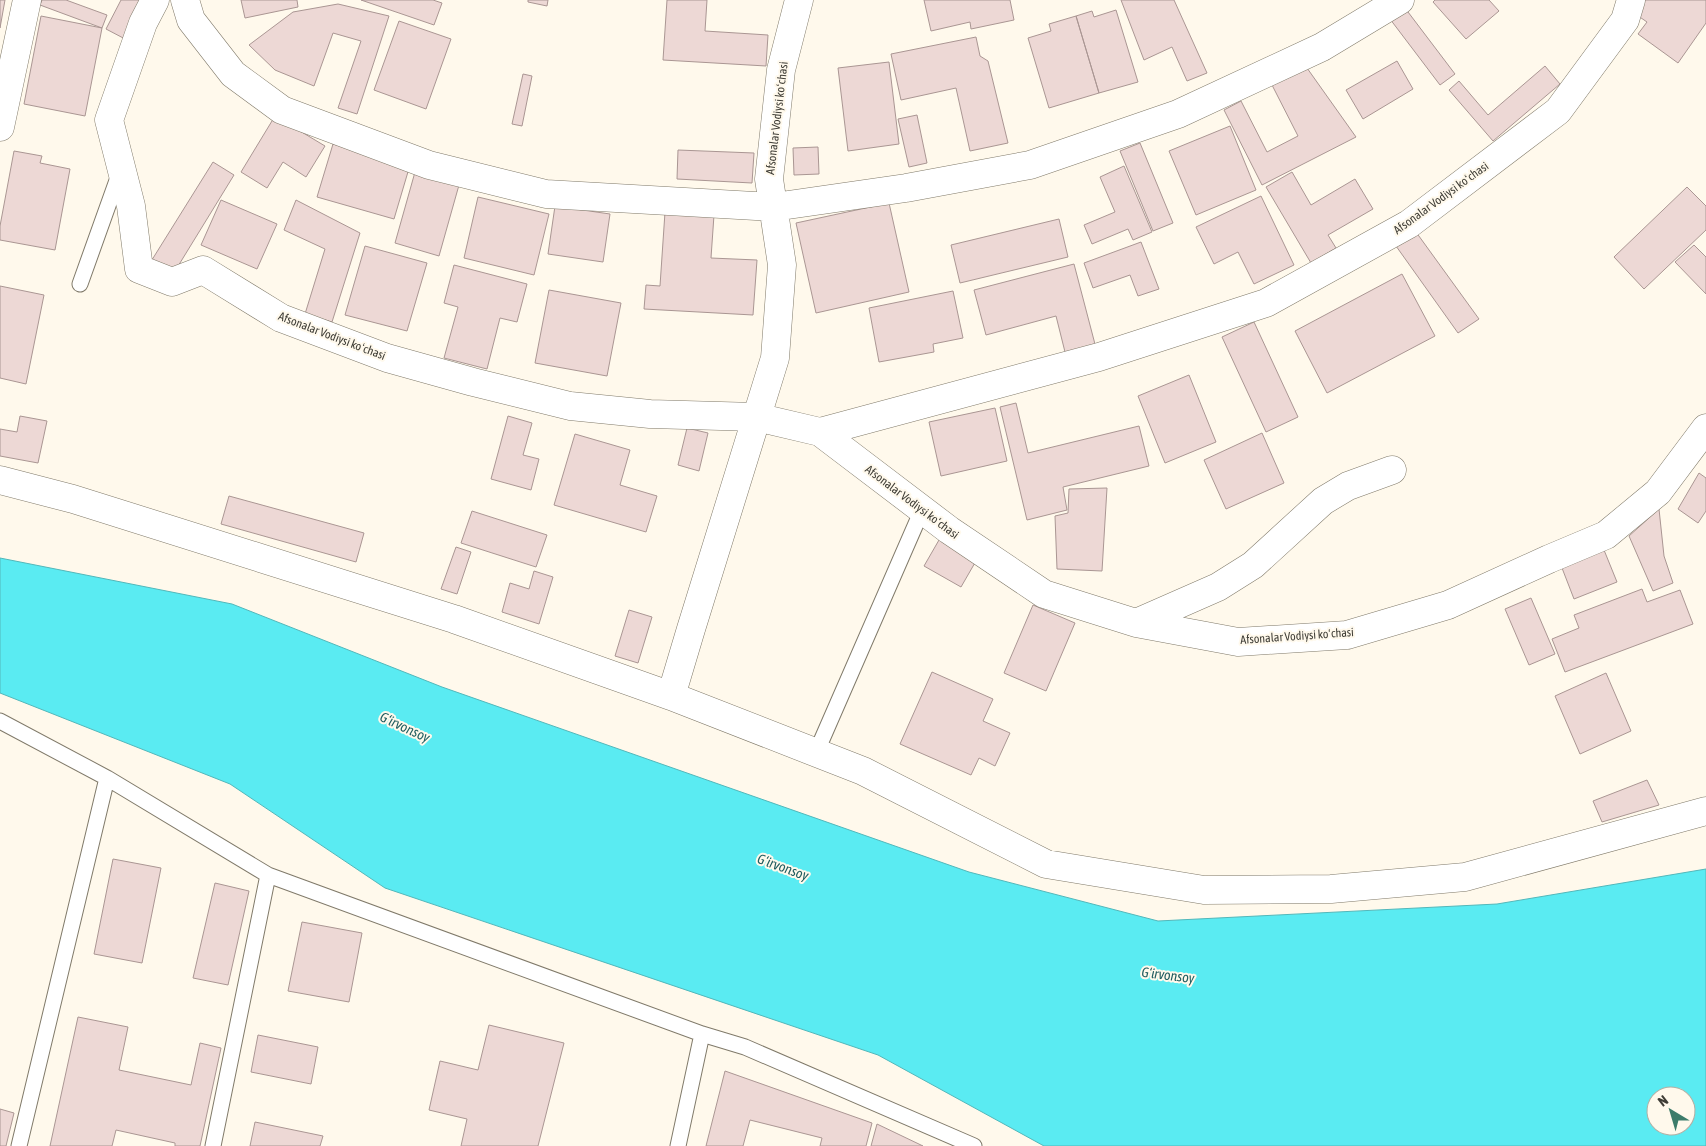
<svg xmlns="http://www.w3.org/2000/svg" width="1706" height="1146" font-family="'Asap Condensed',sans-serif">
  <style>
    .water { fill: #5aebf2; stroke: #52b7ba; fill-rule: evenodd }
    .building { fill: #edd8d5; stroke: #aa9693 }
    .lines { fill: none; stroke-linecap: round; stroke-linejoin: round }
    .service-casing { stroke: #807a6a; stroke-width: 17 }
    .minor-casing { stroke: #807a6a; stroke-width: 29 }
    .service { stroke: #fff; stroke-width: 15 }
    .minor { stroke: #fff; stroke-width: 28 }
    .labels { text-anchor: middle; stroke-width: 4; stroke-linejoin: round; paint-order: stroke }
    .street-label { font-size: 12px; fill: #3f3d36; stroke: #fff9ec }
    .water-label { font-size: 14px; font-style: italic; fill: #215d60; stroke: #fff9ec }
  </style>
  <rect width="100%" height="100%" fill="#fff9ec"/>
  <path class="water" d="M0,558L232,604L442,687L969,872L1158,921L1497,904L1706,869V1146H1044L878,1055L385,888L230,784L0,693ZM1656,1096H1686V1126H1656Z"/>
  <path class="building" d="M0,0H5L0,28Z
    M42,0H66L107,15L102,28L40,5Z
    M121,0H148L127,40L106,29Z
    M241,0H297L298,7L245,18Z
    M361,0H433L442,3L434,25Z
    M528,0H548L547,6L528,2Z
    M667,0H707L705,31L768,35L766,66L663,60Z
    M924,0H1010L1014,20L971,29L970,22L931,31Z
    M1121,0H1174L1207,73L1187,81L1172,47L1144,60Z
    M1435,0H1489L1499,11L1466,39L1433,2Z
    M1639,0H1706V23L1678,63L1638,34L1647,22L1631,11Z
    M338,4L389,16L357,114L338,108L361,41L333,33L314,86L275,70L249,45L293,12Z
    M1405,8L1455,74L1440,85L1390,19Z
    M1116,10L1138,82L1099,93L1076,16L1092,11L1094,17Z
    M41,16L102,28L85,116L24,104Z
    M1076,16L1099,93L1049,108L1028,38L1051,31L1049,24Z
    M399,21L451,39L426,109L374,90Z
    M976,37L980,56L988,61L1008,143L970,151L956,88L901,100L891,54Z
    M1397,61L1413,89L1363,119L1346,90Z
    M889,62L899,144L848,151L838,68Z
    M1545,66L1560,84L1493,141L1449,90L1459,81L1488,115Z
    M1307,68L1356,137L1262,185L1224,110L1241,101L1267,152L1298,136L1272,85Z
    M523,74L532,76L522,126L512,124Z
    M917,115L927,163L909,167L898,119Z
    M275,116L325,146L306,177L283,162L267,188L241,172Z
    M1230,126L1256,190L1196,215L1169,151Z
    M1140,143L1173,223L1153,231L1120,151Z
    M333,144L410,165L394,219L317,197Z
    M818,147L819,174L794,175L793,148Z
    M678,150L754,153L752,183L677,179Z
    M14,151L42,156L40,163L70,169L55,250L0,240V226Z
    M213,162L234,175L172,276L150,263Z
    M1124,166L1152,232L1133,240L1128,229L1092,244L1084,225L1115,212L1100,177Z
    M415,172L459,185L439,256L395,243Z
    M1292,172L1311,205L1355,179L1373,209L1328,235L1336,248L1311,263L1266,187Z
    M1687,187L1706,206V230L1644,289L1614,257Z
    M1261,196L1294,265L1254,284L1238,252L1214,264L1196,227Z
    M478,197L549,214L534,275L464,258Z
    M221,200L277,224L257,269L201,245Z
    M296,200L360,233L332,322L305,314L325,249L284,230Z
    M889,203L909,292L816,313L796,223Z
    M555,206L610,214L603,262L548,254Z
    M665,212L714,215L711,258L757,260L753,315L644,309L646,285L660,286Z
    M1059,219L1068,257L960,283L951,245Z
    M1416,232L1479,319L1458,333L1396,246Z
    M1141,242L1159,289L1138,296L1130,275L1093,288L1084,263Z
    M1694,245L1706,257V294L1675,262Z
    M365,246L427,263L407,331L345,315Z
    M1074,264L1096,348L1066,356L1056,316L986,335L974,290Z
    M454,265L527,284L517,322L500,318L487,369L444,358L458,307L444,303Z
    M1402,274L1435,336L1327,393L1295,331Z
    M0,286L44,295L26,384L0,378Z
    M549,290L621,303L607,376L535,363Z
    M953,291L963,338L933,344L934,352L879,362L869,308Z
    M1254,322L1298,417L1266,432L1222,337Z
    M1189,375L1216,442L1165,463L1138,396Z
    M1016,403L1028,453L1139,426L1149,466L1063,487L1067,510L1027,520L1000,407Z
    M995,408L1007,461L941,476L929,422Z
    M20,416L47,421L38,463L0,456V429L17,432Z
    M508,416L532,423L523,455L539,459L531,490L491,479Z
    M687,428L708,433L699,471L678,465Z
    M1262,433L1284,483L1226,509L1204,460Z
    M575,434L630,450L620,485L657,496L646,532L554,505Z
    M1699,473L1706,478V511L1698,523L1678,509Z
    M1107,488L1102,571L1057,569L1055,516L1068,513L1069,489Z
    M229,496L364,533L356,562L221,524Z
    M1659,509L1664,556L1673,583L1653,591L1629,536Z
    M472,511L547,535L536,567L461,543Z
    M939,540L976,561L961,587L924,566Z
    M456,547L471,552L457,594L441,589Z
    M1604,550L1617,582L1574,599L1562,568Z
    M534,571L553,577L539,624L502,612L510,583L529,589Z
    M1642,589L1647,602L1680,590L1693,624L1565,672L1552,639L1579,628L1574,615Z
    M1531,598L1555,654L1529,665L1505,609Z
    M1033,605L1075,623L1046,691L1004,673Z
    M629,610L652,617L638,663L615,656Z
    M932,672L993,699L983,721L1010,733L995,766L979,758L971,775L900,744Z
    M1606,673L1631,731L1580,754L1555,696Z
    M1647,780L1659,805L1602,822L1593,801Z
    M113,859L161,868L142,963L94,954Z
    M215,883L249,891L228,985L193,978Z
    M302,922L362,933L349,1002L288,991Z
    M78,1017L128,1027L119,1070L191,1085L200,1043L221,1048L200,1146H175V1143L116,1130L112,1146H50Z
    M489,1025L564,1043L538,1146H461L467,1119L429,1110L440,1061L478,1070Z
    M258,1035L318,1047L311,1084L251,1072Z
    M725,1071L872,1123L866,1146H820L822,1138L750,1120L743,1146H706Z
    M0,1109L14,1113L6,1146H0Z
    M255,1122L323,1136L320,1146H250Z
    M877,1124L923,1146H871Z"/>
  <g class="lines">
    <g class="service-casing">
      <path id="service" d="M80,284L120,172
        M0,721L107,778L268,875L702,1034L745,1047L974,1146
        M816,753L922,510
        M19,1146L107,778
        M213,1146L268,875
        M678,1146L702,1034"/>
    </g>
    <g class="minor-casing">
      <path id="minor" d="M155,0L143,23L109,120L131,206L139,269L172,282L203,270L281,318L387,358L473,382L570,406L650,414L756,417L820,432L949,530L1044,594L1136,623L1238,642L1347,635L1448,605L1549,559L1606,535L1658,492L1706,428
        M185,0L191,20L233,74L282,110L429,165L546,194L774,207L906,188L1030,165L1178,114L1322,47L1400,0
        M0,127L27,0
        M820,432L1099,357L1266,303L1409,224L1558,111L1625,20L1631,0
        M0,480L73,499L454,619L671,696L863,771L1046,864L1204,890L1331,889L1465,877L1706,811
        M1136,623L1218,587L1253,565L1323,501L1348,486L1392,470
        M671,696L691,629L775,358L782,265L769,179L781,70L799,0"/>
    </g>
    <use href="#service" class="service"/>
    <use href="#minor" class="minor"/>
  </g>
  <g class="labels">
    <g class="street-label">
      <text transform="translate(777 118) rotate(-83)" y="4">Afsonalar Vodiysi koʻchasi</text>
      <text transform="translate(1441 198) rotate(-36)" y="4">Afsonalar Vodiysi koʻchasi</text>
      <text transform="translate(332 336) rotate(21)" y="4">Afsonalar Vodiysi koʻchasi</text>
      <text transform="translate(912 502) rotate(37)" y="4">Afsonalar Vodiysi koʻchasi</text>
      <text transform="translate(1297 636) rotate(-4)" y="4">Afsonalar Vodiysi koʻchasi</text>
    </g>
    <g class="water-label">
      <text transform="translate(405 727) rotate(25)" y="5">G‘irvonsoy</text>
      <text transform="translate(783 867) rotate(20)" y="5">G‘irvonsoy</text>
      <text transform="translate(1168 975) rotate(7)" y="5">G‘irvonsoy</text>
    </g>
  </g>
  <g transform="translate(1671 1111) rotate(322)"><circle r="24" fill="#fff9ec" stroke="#b2aea3"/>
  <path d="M0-4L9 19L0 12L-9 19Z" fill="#3d7c6a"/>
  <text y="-8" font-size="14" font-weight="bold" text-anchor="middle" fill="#3f3d36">N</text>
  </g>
</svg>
